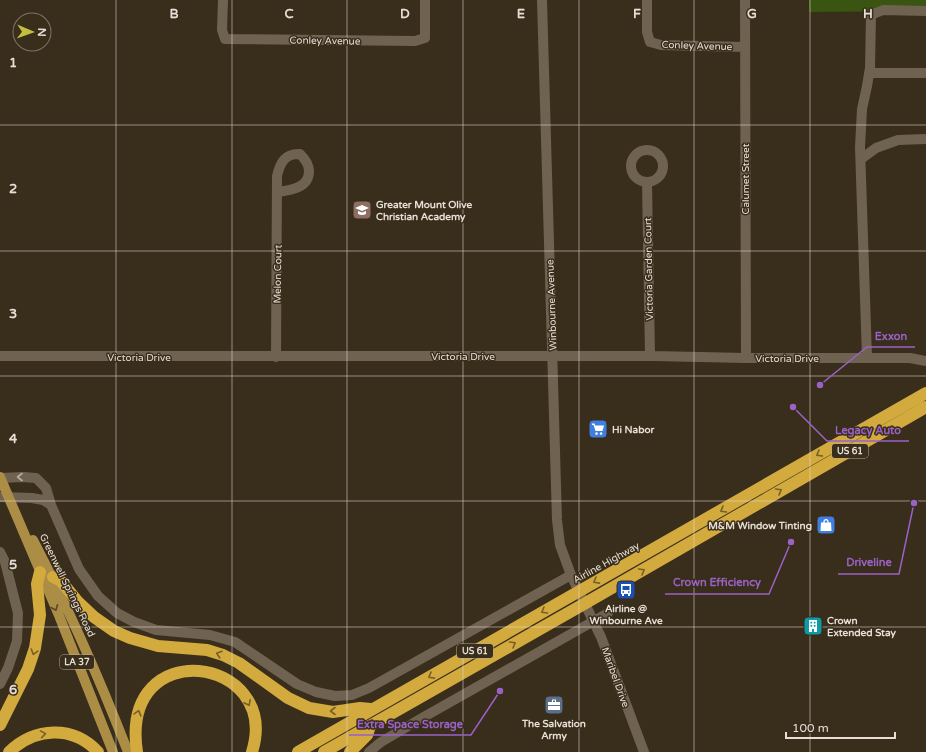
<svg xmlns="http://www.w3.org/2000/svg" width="926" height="752" font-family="'Varela Round',sans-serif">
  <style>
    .green { fill: #3a5411 }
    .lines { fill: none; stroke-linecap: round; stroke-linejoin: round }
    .minor { stroke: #706250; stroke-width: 10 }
    .major { stroke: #ab8d45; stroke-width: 10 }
    .highway { stroke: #d2aa3d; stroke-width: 12 }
    .oneway { stroke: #765f29 }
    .oneway2 { stroke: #b7ada0 }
    .oneway3 { stroke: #5b4a28 }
    .grid { fill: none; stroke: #e7dfd5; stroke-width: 1; stroke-opacity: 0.55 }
    .labels { text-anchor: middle; stroke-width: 3; stroke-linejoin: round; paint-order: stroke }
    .shield { fill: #392d1c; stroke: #b3aa9e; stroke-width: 1 }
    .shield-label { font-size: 9px; font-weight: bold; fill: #e7dfd5 }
    .street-label { font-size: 10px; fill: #e7dfd5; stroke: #392d1c }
    .poi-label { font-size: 10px; font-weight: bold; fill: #e7dfd5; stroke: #392d1c; text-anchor: start }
    .grid-label { font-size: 13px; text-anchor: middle; font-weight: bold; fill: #e7dfd5; stroke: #392d1c; stroke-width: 3; stroke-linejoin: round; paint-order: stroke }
    .leader { fill: none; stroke: #9b62c6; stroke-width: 1.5 }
    .callout-dot { fill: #9b62c6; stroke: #392d1c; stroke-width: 1.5 }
    .callout-label { font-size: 11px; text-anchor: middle; font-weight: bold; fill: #9b62c6; stroke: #392d1c; stroke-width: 3; stroke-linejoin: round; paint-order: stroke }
  </style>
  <rect width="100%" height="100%" fill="#392d1c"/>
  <path class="green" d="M809,0H926V11L809,12Z"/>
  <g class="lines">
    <path class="minor" d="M223,0L222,30L225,39L415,41L425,38V0
      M542,0L557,520L560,545L571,575L601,637L644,752
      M647,0V32L650,42L661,45L745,47
      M745,0L746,358
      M869,73H926
      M631 166a16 16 0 1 1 32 0a16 16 0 1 1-32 0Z
      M861,159L876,148L898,140L926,139
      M647,183L650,356
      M0,356H653L746,358H910L926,361
      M276,357L277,176C280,163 285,153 300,154C305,159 309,164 309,171C309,188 291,190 278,192
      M867,358L860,147L862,109L867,86L870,68L871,15L883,10L926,11
      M0,478L23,477L36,478L46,488L51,505L79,569L98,596L117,613L134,622L156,630L210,635L235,642L297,684L316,692L335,696L352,695L369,688L571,575
      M0,497L32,498L43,500L51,505
      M0,552L5,562L18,613L17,641L8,668L0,684
      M369,752L381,742L422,718L608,613"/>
    <path class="major" d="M0,477L58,613L113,752
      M33,540C69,609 100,680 128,752"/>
    <path class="highway" d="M53,577L61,581L78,602L94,617L114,631L130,638L158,646L207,650L223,655L239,663L288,698L309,708L333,712L360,708L371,709
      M0,725L28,669L35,648L40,615L37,584L40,572
      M9,752C35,727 73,725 98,752
      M137,752C119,632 282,656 252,752
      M298,752L926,393
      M324,752L584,604L926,407
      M350,752L367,735L369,729"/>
  </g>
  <defs><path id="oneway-chevron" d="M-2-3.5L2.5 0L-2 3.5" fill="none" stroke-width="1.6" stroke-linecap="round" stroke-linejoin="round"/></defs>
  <g class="oneway">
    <use href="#oneway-chevron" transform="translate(819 454) rotate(150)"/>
    <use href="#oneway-chevron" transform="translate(779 491) rotate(-30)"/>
    <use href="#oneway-chevron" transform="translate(723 510) rotate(150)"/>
    <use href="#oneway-chevron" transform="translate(642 571) rotate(-30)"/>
    <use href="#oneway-chevron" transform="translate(596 581) rotate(151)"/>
    <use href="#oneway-chevron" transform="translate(544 611) rotate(150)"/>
    <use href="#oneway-chevron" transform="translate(513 644) rotate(-30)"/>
    <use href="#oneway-chevron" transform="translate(34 652) rotate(107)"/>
    <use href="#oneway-chevron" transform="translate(219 654) rotate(-161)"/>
    <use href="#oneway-chevron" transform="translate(431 676) rotate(151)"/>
    <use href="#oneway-chevron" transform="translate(248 703) rotate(64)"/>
    <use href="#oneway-chevron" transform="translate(333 711) rotate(-180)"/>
    <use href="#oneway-chevron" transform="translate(138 713) rotate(-74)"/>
    <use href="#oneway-chevron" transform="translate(43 734) rotate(-9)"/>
  </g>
  <use class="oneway2" href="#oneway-chevron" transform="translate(20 477) rotate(-180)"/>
  <use class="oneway3" href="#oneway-chevron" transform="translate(55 608) rotate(67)"/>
  <path class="grid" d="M116,0V752M232,0V752M347,0V752M463,0V752M579,0V752M694,0V752M810,0V752M0,125H926M0,251H926M0,376H926M0,501H926M0,627H926"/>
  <defs>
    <g id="school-square" transform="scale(1)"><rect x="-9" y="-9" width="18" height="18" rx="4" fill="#8d6e63" stroke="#392d1c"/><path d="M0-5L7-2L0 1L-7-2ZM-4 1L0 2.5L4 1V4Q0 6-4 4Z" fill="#fff"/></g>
    <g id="supermarket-square" transform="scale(1)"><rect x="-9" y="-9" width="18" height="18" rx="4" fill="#3f7fe0" stroke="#392d1c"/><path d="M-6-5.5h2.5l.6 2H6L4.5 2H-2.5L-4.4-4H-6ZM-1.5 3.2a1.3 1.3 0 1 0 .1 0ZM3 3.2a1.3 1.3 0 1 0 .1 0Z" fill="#fff"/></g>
    <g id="shop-square" transform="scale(1)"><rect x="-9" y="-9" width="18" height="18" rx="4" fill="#3f7fe0" stroke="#392d1c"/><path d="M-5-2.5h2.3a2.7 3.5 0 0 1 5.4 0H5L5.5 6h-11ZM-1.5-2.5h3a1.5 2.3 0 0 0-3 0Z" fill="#fff"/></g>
    <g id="bus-square" transform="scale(1)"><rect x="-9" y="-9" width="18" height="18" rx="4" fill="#1a4fb4" stroke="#392d1c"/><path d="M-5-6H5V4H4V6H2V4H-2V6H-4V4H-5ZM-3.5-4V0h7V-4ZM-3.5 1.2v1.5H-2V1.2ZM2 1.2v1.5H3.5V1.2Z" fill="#fff"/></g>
    <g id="building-square" transform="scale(1)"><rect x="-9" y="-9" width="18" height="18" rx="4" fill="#0f9aa8" stroke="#392d1c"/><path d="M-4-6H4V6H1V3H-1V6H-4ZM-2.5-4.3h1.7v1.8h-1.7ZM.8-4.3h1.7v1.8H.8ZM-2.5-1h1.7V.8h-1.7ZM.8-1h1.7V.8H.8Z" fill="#fff"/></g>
    <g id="office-square" transform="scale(1)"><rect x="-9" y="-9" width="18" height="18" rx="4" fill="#5c6f8a" stroke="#392d1c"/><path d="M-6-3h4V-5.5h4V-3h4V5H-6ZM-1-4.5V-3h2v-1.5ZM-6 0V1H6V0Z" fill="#fff"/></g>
  </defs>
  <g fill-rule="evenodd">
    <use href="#school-square" x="362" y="210"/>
    <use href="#supermarket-square" x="598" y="429"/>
    <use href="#shop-square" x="826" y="525"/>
    <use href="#bus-square" x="626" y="590"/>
    <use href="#building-square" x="813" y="626"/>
    <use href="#office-square" x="554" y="705"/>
  </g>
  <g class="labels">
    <g class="shield">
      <rect x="832" y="444" width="36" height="14" rx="3"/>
      <rect x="457" y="644" width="36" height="14" rx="3"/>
      <rect x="60" y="655" width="34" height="14" rx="3"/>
    </g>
    <g class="shield-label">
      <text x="850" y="454">US 61</text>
      <text x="475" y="654">US 61</text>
      <text x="77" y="665">LA 37</text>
    </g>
    <g class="street-label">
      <text transform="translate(325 40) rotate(1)" y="4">Conley Avenue</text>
      <text transform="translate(697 45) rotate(2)" y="4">Conley Avenue</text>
      <text transform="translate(745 179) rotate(-90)" y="4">Calumet Street</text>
      <text transform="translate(648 269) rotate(-91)" y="4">Victoria Garden Court</text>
      <text transform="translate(277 274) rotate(-89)" y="4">Melon Court</text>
      <text transform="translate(551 305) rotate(-92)" y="4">Winbourne Avenue</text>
      <text x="463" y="360">Victoria Drive</text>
      <text x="139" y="361">Victoria Drive</text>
      <text x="787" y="362">Victoria Drive</text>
      <text transform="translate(606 562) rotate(-29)" y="4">Airline Highway</text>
      <text transform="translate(68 585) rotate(64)" y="4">Greenwell Springs Road</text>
      <text transform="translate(616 677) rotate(70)" y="4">Maribel Drive</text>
    </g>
    <g class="poi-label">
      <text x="376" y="208">Greater Mount Olive<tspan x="376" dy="12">Christian Academy</tspan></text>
      <text x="612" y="433">Hi Nabor</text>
      <text x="812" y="529" text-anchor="end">M&amp;M Window Tinting</text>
      <text x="626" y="612" text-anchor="middle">Airline @<tspan x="626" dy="12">Winbourne Ave</tspan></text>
      <text x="827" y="624">Crown<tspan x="827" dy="12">Extended Stay</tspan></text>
      <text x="554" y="727" text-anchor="middle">The Salvation<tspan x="554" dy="12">Army</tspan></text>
    </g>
  </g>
  <g class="grid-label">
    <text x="174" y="18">B</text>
    <text x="289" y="18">C</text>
    <text x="405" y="18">D</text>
    <text x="521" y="18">E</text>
    <text x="637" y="18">F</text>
    <text x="752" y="18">G</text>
    <text x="868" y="18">H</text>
    <text x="13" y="67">1</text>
    <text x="13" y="193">2</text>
    <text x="13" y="318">3</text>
    <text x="13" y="443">4</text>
    <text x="13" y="569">5</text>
    <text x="13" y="694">6</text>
  </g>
  <path class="leader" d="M820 385L867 347H915M793 407L827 441H909M914 503L899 574H838M791 542L769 594H665M500 691L471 735H349"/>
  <g class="callout-dot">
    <circle cx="820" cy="385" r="4"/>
    <circle cx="793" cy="407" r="4"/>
    <circle cx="914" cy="503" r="4"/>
    <circle cx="791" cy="542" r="4"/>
    <circle cx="500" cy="691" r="4"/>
  </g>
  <g class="callout-label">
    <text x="891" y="340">Exxon</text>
    <text x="868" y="434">Legacy Auto</text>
    <text x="869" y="566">Driveline</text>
    <text x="717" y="586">Crown Efficiency</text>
    <text x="410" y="728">Extra Space Storage</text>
  </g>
  <g transform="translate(32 32) rotate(92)"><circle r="19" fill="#392d1c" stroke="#7f7466"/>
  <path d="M0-3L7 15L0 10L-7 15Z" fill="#c4bd3e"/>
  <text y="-6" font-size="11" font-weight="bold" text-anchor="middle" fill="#e7dfd5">N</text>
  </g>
  <path d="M786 732v6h109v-6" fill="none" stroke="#e7dfd5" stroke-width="2"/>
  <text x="792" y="732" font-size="12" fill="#e7dfd5" stroke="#392d1c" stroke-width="3" paint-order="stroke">100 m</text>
</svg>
